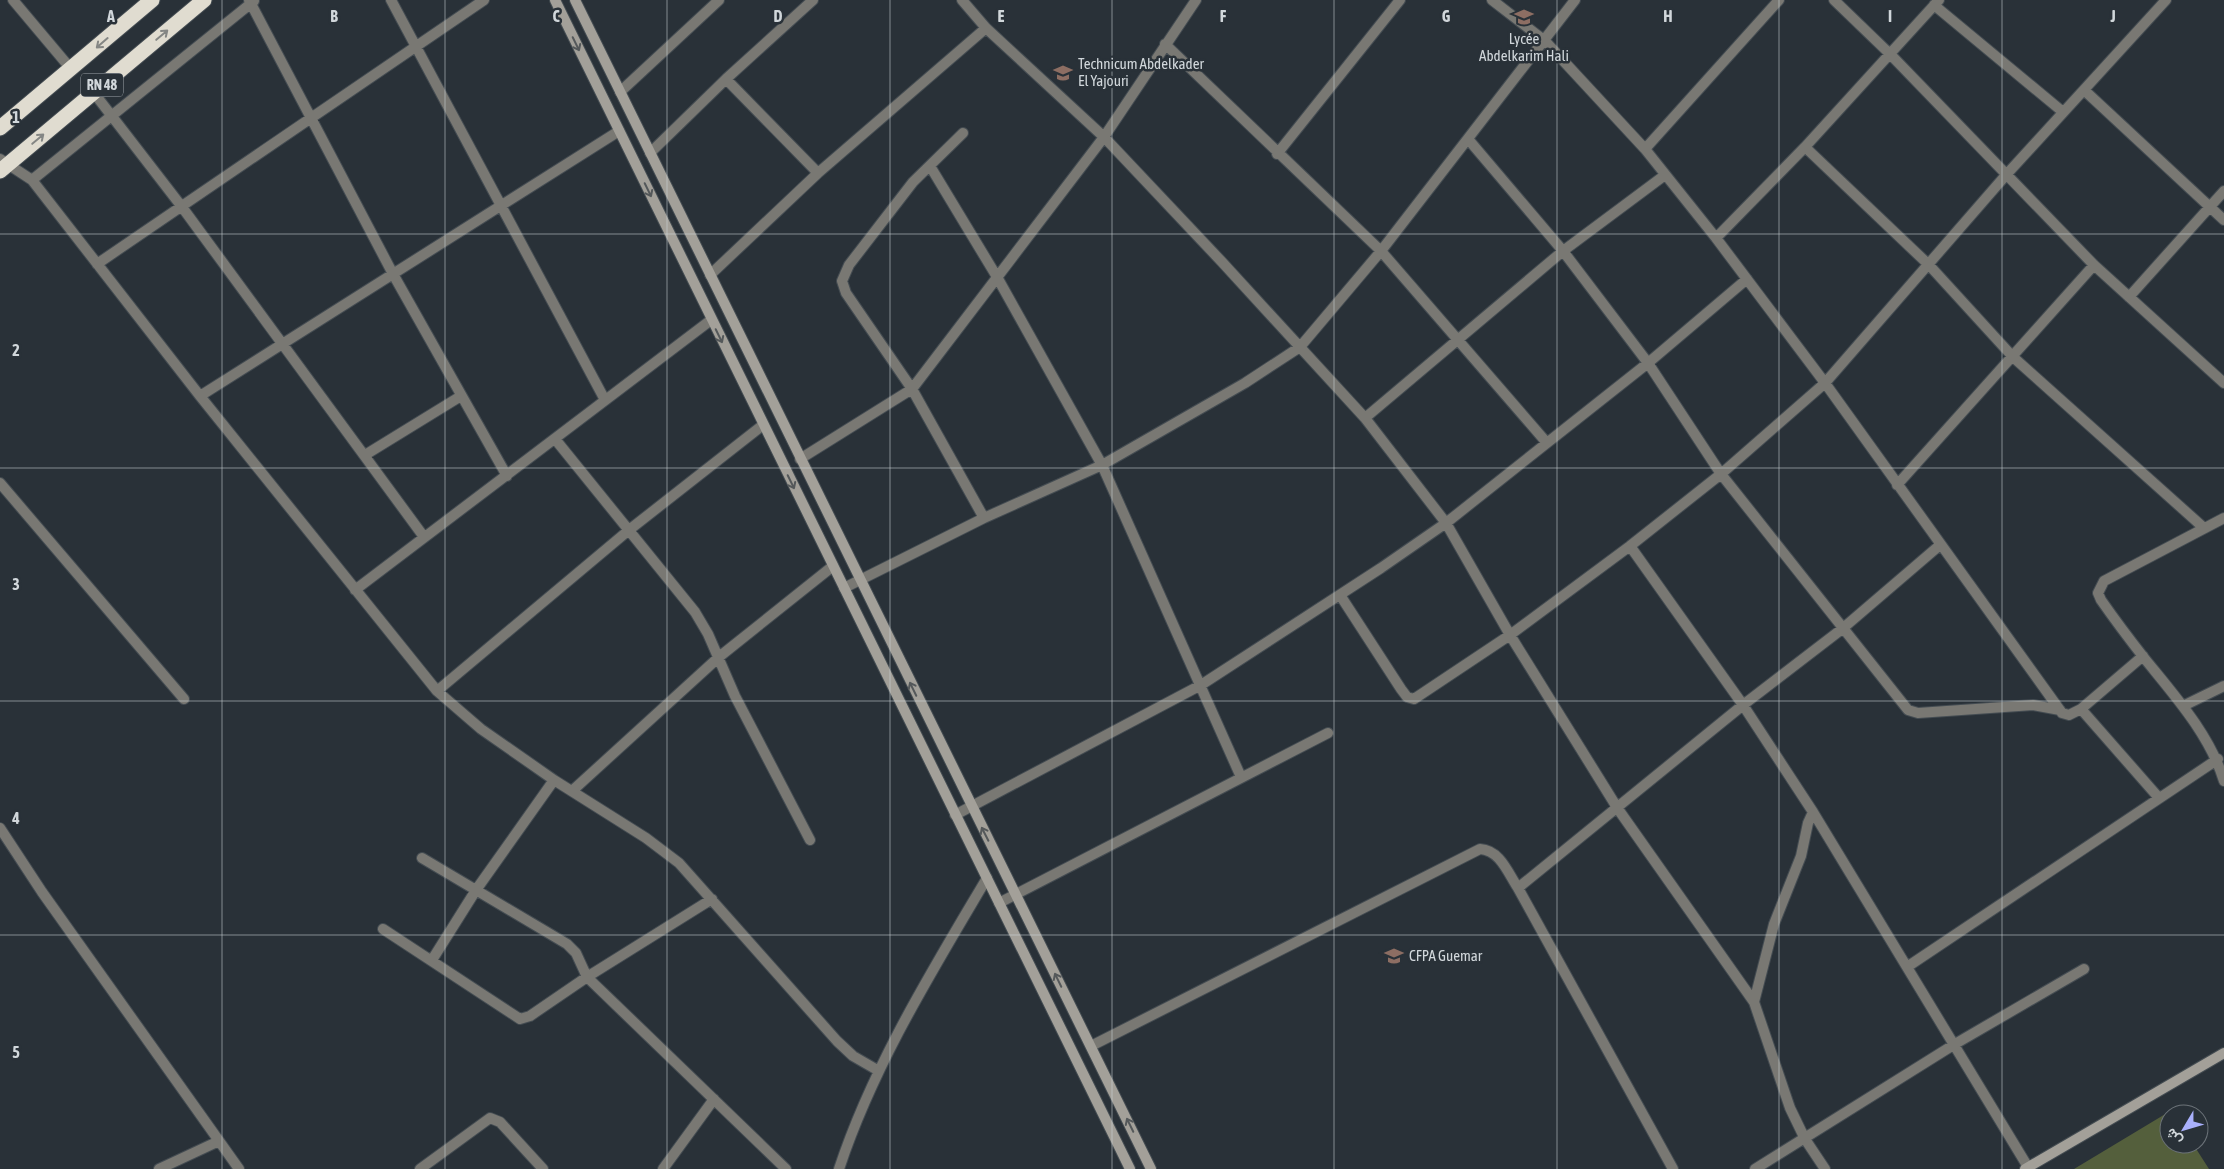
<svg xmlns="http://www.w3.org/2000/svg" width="2224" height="1169" font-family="'Asap Condensed',Vazirmatn,sans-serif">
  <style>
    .green { fill: #545f3c }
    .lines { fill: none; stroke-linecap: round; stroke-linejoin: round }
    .street-casing { stroke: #444c52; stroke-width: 12 }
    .secondary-casing { stroke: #444c52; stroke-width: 12 }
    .highway-casing { stroke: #444c52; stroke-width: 17 }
    .street { stroke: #797873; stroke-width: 10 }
    .secondary { stroke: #a3a099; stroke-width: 10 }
    .highway { stroke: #e0dcd0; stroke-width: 15 }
    .oneway { stroke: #848684 }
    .oneway2 { stroke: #54585a }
    .grid { fill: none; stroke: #d1d7db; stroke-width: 1; stroke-opacity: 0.55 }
    .labels { text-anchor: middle; stroke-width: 5; stroke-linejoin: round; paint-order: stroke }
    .shield { fill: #293138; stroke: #9fa5aa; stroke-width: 1 }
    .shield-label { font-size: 14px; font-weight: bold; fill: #d1d7db }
    .poi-label { font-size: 15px; fill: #d1d7db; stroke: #293138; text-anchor: start }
    .grid-label { font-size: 16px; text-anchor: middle; font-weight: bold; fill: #d1d7db; stroke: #293138; stroke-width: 5; stroke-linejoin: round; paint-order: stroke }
  </style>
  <rect width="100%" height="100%" fill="#293138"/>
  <path class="green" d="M2172,1110L2175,1114H2169V1144H2193L2209,1169H2074Z"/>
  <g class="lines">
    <g class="street-casing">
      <path id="street" d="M13,0L71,69
        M249,0L393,274L507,476
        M391,0L605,400
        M962,0L986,28L1104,137L1222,262L1365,418L1446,523L1510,635L1618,809L1754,1002L1790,1108L1805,1139L1825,1169
        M1492,0L1545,41L1645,149L1716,238L1825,383L2062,713L2069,715L2081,709L2143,656
        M1834,0L1890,54L2094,265L2224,383
        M1934,5L2063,112
        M726,79L818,173
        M2084,90L2224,220
        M620,92L719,0
        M94,93L182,207L424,537
        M963,133L913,182L849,265L842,281L846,293L912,389L984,518
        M1468,139L1563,251L1648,363L1721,474L1908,710L1918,713L2033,705L2060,710
        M1805,147L1929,265L2013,357L2204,528
        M1645,149L1779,0
        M650,153L726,79L813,0
        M1277,154L1400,0
        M0,159L32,180L200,396L437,691L481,729L554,780L646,838L679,863L837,1041L853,1056L879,1071
        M930,166L997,277L1102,465L1241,777
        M32,180L254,1
        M1716,238L1805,147L1939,0
        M97,264L484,0
        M710,275L818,173L986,28
        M2129,297L2224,191
        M200,396L619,131
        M1365,418L1563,251L1665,175
        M555,439L695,612L708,634L735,696L810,840
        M1547,443L1381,251L1575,0
        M365,455L461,396
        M800,459L912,389L1104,137L1196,0
        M0,483L184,699
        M1897,485L2094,265
        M2224,518L2104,581L2098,593L2101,600C2115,620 2130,640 2145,659C2175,696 2210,735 2224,781
        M1630,546L1743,705L1813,812L2028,1167
        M844,588L984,518L1102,465L1245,383L1300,347L1381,251L1165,44
        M355,590L711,320
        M1340,595L1401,689L1407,697L1414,699L1510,635L1630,546L1721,474L1825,383L2006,175L2166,0
        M437,691L629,530L763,425
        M2183,706L2224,686
        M2081,709L2159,798
        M572,791L719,657L833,566
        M955,815L1201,685L1381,568L1446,523L1648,363L1747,279
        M0,828L42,892L239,1169
        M422,858L567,944L576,953L587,977L786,1169
        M999,903L1328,733
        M383,929L520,1019L530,1016L587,977L712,899
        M432,960L476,890L554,780
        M1907,967L2218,759
        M1754,1002L1774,924L1801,856L1808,823L1813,812
        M1091,1046L1480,849C1500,850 1508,873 1518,888
        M159,1169L219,1141
        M420,1169L490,1118L500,1122L543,1169
        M663,1169L714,1099
        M839,1169C873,1066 932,971 987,878
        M1673,1169L1518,888L1743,705L1842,629L1940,545
        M1755,1169L1955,1044L2084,969"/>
    </g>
    <g class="secondary-casing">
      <path id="secondary" d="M555,0L1130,1169
        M575,0L1151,1169
        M2025,1169L2224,1053"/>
    </g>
    <g class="highway-casing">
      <path id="highway" d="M0,128L152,0
        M0,171L204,0"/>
    </g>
    <use href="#street" class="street"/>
    <use href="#secondary" class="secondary"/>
    <use href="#highway" class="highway"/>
  </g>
  <defs><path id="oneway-shaft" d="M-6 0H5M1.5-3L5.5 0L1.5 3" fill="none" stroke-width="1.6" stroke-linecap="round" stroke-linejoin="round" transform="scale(1.25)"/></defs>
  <g class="oneway">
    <use href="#oneway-shaft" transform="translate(162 35) rotate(-40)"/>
    <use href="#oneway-shaft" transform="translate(102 43) rotate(139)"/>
    <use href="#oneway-shaft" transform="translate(38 139) rotate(-40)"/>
  </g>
  <g class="oneway2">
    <use href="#oneway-shaft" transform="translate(576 44) rotate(64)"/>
    <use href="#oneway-shaft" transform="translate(648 190) rotate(64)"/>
    <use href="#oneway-shaft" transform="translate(719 336) rotate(64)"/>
    <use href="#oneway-shaft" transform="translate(791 482) rotate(64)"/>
    <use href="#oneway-shaft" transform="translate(913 689) rotate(-116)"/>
    <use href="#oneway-shaft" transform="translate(985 834) rotate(-117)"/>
    <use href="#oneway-shaft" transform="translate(1058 980) rotate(-116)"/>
    <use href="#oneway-shaft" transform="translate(1130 1125) rotate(-116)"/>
  </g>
  <path class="grid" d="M222,0V1169M445,0V1169M667,0V1169M890,0V1169M1112,0V1169M1334,0V1169M1557,0V1169M1779,0V1169M2002,0V1169M0,234H2224M0,468H2224M0,701H2224M0,935H2224"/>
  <defs>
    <g id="school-bare" transform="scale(1.5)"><path d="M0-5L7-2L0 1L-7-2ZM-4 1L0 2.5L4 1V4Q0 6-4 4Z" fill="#8d6e63" stroke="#293138" stroke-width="2.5" paint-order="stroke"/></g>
    <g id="university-bare" transform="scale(1.5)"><path d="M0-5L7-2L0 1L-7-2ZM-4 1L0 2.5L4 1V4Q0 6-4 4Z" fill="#8d6e63" stroke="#293138" stroke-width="2.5" paint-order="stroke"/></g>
  </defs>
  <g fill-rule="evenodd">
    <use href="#school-bare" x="1524" y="17"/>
    <use href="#school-bare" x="1063" y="73"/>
    <use href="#university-bare" x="1394" y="956"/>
  </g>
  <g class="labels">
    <rect class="shield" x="81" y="73.5" width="42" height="23" rx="4"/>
    <g class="shield-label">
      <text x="102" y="90">RN 48</text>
    </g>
    <g class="poi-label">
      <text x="1524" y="44" text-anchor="middle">Lycée<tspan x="1524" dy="17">Abdelkarim Hali</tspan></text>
      <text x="1078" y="69">Technicum Abdelkader<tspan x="1078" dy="17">El Yajouri</tspan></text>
      <text x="1409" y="961">CFPA Guemar</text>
    </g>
  </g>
  <g class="grid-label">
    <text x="111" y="22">A</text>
    <text x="334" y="22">B</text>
    <text x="556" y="22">C</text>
    <text x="778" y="22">D</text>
    <text x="1001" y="22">E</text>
    <text x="1223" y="22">F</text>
    <text x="1446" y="22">G</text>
    <text x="1668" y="22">H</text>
    <text x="1890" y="22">I</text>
    <text x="2113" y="22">J</text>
    <text x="16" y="123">1</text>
    <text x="16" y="356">2</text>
    <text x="16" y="590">3</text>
    <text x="16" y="824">4</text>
    <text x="16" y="1058">5</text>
  </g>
  <g transform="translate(2184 1129) rotate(232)"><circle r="24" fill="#293138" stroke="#6c7379"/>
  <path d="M0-4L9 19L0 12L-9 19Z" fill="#a9b0fc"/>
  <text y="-8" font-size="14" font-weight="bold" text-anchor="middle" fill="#d1d7db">ش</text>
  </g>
</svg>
